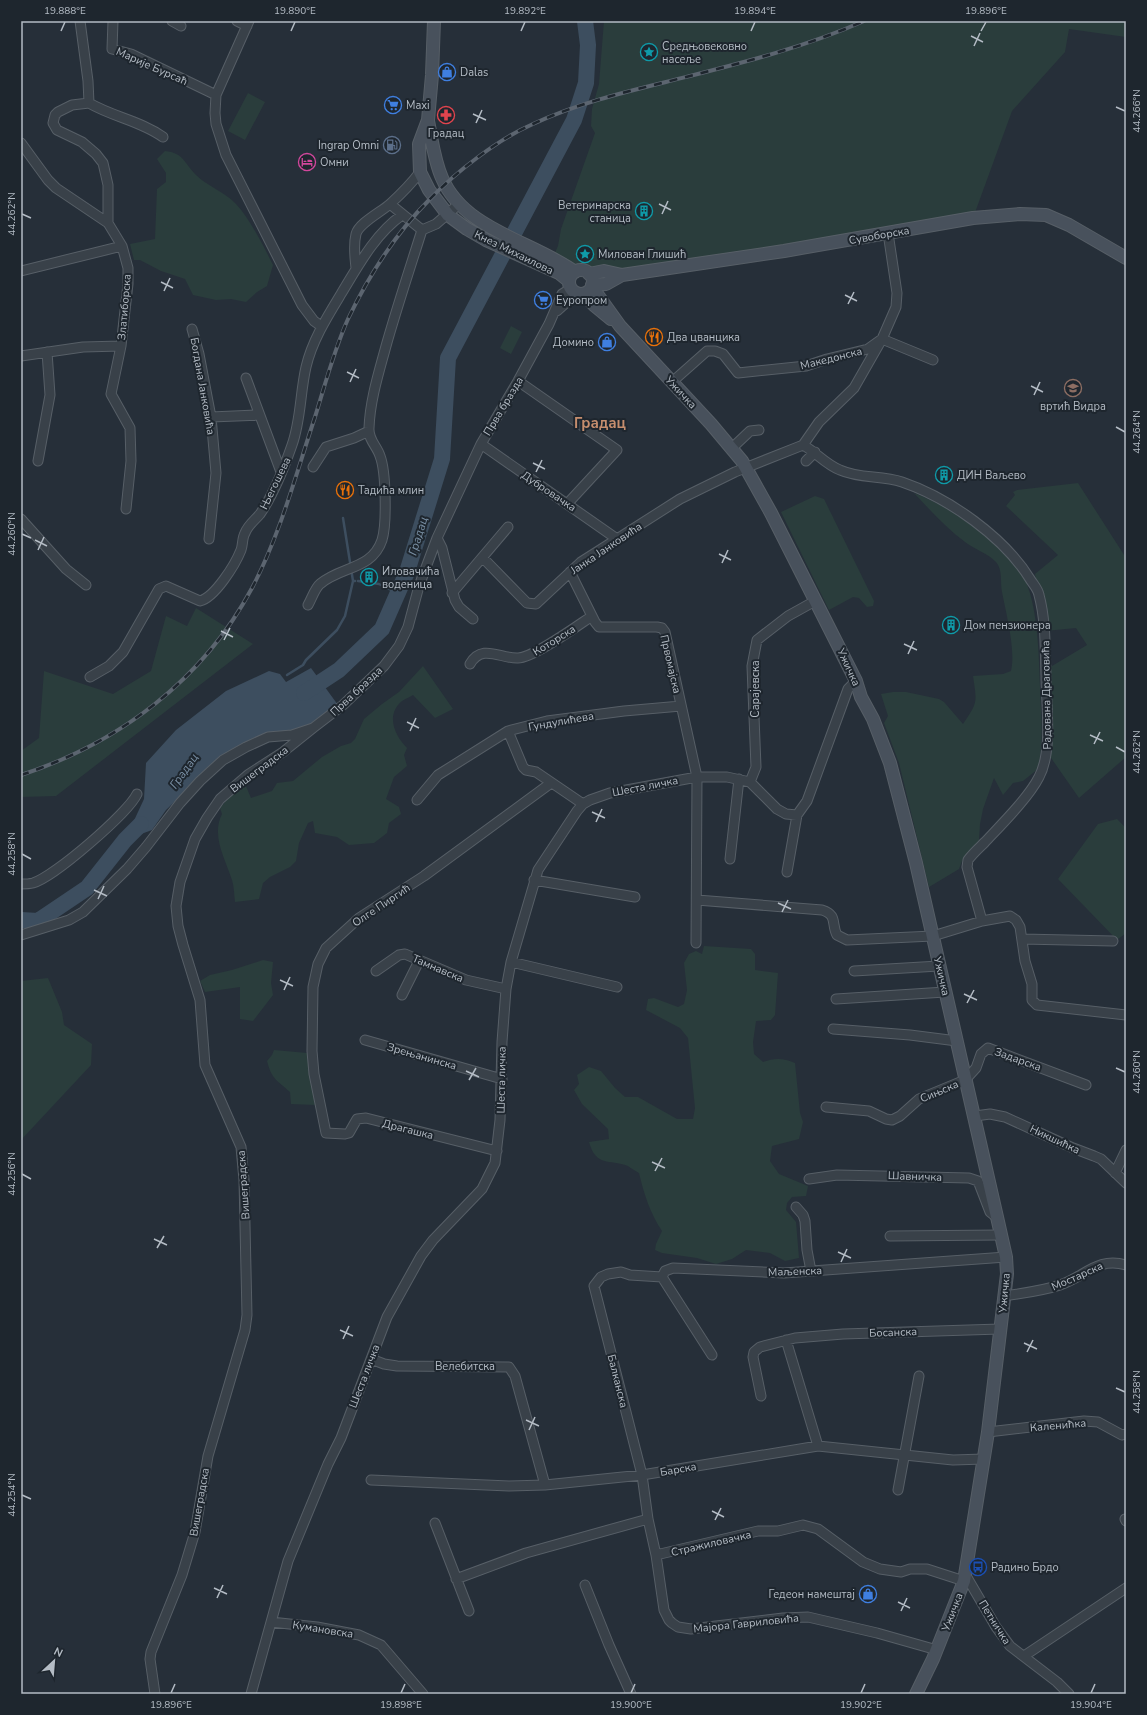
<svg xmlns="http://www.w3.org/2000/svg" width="1147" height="1715" font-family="'Nunito Sans',sans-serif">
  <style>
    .green { fill: #2a3d3c }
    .water { fill: #3d4e5f }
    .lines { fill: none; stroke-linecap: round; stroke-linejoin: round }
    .stream { stroke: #3d4e5f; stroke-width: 2.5 }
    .river { stroke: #3d4e5f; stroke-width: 16 }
    .street-casing { stroke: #575f67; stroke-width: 11 }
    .secondary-casing { stroke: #575f67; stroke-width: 14 }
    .street { stroke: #394149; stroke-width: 9 }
    .secondary { stroke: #48515c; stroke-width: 12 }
    .rail-casing { stroke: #5c6570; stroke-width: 4 }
    .rail { stroke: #1e262e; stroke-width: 2.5; stroke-dasharray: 8; stroke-linecap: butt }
    .ticks { fill: none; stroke: #b4bcc5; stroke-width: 1.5 }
    .labels { text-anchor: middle; stroke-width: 4; stroke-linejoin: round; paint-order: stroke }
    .poi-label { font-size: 11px; fill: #b4bcc5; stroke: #1e262e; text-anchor: start }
    .street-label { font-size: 11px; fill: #b4bcc5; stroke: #1e262e }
    .water-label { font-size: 12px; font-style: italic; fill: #798fa4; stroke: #1e262e }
    .district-label { font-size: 15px; font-weight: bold; fill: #c68e6e; stroke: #1e262e }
    .neatline { fill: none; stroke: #b4bcc5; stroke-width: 1.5 }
    .ticks-label { font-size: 10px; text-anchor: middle; fill: #b4bcc5 }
  </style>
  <rect width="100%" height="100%" fill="#262f39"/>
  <path class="green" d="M604,21H1126V37L1069,29L1065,52L1012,111L973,218L696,264L586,272L578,271L553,257L558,246L561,229L595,133L591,126L592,109L599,84Z
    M248,93L265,102L245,140L228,131Z
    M165,151C184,153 184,163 196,175C207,186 225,192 236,204C250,219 264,247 273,265L267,286L257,292L246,302L231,299L216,300L193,295L185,279L161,271L140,260H134L130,244L155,239L157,189L166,182V173L157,159Z
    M511,326L522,332L511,354L500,348Z
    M1078,483L1126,558V757L1079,798L1049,755L1047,669L1087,645L1076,628L1045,631L1035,574L1058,555L1006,506L1015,495L1013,492L1017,490Z
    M914,493C945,505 969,522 993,543C1007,556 1019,565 1026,582C1038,610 1039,657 1040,687C1041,714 1044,743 1038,769L1023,781L1013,783L1003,795L994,778L983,809L980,824L979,840L962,861L959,869L929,887L899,763L884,723L888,716L881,694L893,692H906L939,699L944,702L963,724C978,702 977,703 973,676L1003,674L1011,671C1016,650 1006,613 1002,592C1000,582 1003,570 996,562C989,554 974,549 965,542C946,528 930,510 914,493Z
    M815,496L824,499L874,601L873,606L867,607L859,598L853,597L829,610L781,512Z
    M196,608L253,644L56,796L21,797V751L39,738L44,671L113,694L151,671L166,616L187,626Z
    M423,666L453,709L435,718L413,695C410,697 405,699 402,701C385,715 395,736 407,748L404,755L407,766L394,777L386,799L399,807L401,814L389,823L387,833L374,843L349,845L337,837L315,833L313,821L308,823L299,843L296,861L290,867L270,877L263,883L259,899L235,902C234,894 234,886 232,880C225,858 211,836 222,814L220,808L229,797L245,784L251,798L272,791L277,783L293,781L322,757L341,746L351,743L355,739L364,719L382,704L399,692Z
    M1117,819L1126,828V933L1117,940L1058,879L1098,824Z
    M704,946L751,949L755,954V970L778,973L775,1015L771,1020L756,1021L753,1042L754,1054L763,1062C775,1058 783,1058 795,1063L800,1113L803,1122L799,1139L772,1146L770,1161L779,1174L808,1186L806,1196L792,1197L787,1203L786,1210L796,1222L799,1258L785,1261L770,1253L746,1250L732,1259L716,1264L697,1258L662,1253L655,1250L656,1244L662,1231C650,1213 644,1194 639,1173C635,1171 631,1168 628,1166C609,1159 596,1167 589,1142L609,1139L608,1129L582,1104L574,1090L579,1084L577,1075L589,1067L601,1071L615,1088L625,1097H638L677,1119H693L695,1108L688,1038L680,1028L646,1010L648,999L654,998L678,1007L684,1004L687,990L684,963L689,954L696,951L702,954Z
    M263,960L273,962L271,983L273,995L253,1021L240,1019V987L205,992L200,981L210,975L232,970Z
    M48,978L62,1012L64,1025L92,1044L91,1065L21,1140V981Z
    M274,1050L307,1053L315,1105L291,1104L290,1092C277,1080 272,1080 267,1061L272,1055Z"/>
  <path class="water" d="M311,668L338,705L314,723L297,730L255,738L223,755L166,810L152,830L125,840L144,799L146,763L176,730L226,691L269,671L280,674L286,682Z"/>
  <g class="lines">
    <path class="stream" d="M343,518L353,581
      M358,581L379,584L397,593
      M287,675L303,665L306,660L337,630L345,616L353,581H355"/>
    <path class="river" d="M304,693L339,670L382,629L407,572L442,459L448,358L574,120L586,83L588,45L585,21
      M21,920L38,921L87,888L125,840L141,824"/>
    <g class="street-casing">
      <path id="street" d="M80,21L88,81L89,103C113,117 141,121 163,137
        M113,21L112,49L131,54L216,95
        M172,21L181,26
        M237,21L247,26
        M249,21L216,95L215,113L216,124L226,155L302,305L314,321L321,326
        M89,103L72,105L58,112L55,115L53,123L57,130L82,142L96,154L103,163L108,185V223
        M21,143L48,180L56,188L108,223L122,246L128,268V284L121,346L111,394L130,428L131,461L126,509
        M390,204L422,230
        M422,230L436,224L459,204
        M356,268C355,257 353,246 356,234C359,223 381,212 390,204C401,194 411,184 420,172
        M21,271L122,246
        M557,311L576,294
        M192,329L199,354L211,417L216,473L209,539
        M21,356L83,347L121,346
        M246,378L281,472
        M518,381L617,450L568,503
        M672,382L707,351H715L723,354L738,373L806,366L827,359L868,349L882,339L933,360
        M211,417L259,415
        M481,444L617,539
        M803,445C816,452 825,464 840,470C860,479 881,475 902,482C949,498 1004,537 1030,579C1033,584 1038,589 1039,595C1046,621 1045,649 1046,676C1046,705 1053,751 1039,777C1029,797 1001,825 985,842C979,848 973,853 968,860L967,867L982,921
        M732,448L750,431L759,430
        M38,461L50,395L47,352
        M806,461L815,452
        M313,467L326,447L354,438L369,431
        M21,519L66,569L86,585
        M437,538L442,548L455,600L459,607L473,619
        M483,558L527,603L536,604L581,562L680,499L735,472L803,445L819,422L854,388L882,339L896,307L897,293L888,233
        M570,572L595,622L599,627H657L662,628L665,632L697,777L696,943
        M452,593L508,527
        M308,605C312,598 315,588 320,584C341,566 372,570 382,540C387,524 386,471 380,456C377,446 368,440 369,428C370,400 379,372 386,346C397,307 410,268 422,230
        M470,664C482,643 501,659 518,658C533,658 577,626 592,616
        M90,677L109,666L123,652L159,589L166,586L200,601C215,597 235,565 241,550C243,545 242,538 245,533C248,525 255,520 260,514C274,494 284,468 292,445C301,420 300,393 306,367C312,341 327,317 341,294C358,266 375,234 402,215
        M508,731L523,767L526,770L536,772L583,804
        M750,782L756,767L752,666L757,640L788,616L815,601
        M417,800L438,775L508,731L547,721L624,711L681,706
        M730,859L739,779
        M787,872L797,815
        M534,880L635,897
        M21,884C25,884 29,884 33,883C54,877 128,813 137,794
        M697,900L822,910C838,915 831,924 837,935L847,940L933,936L982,921L1010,916L1016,920L1020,927L1025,961L1032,984V1000L1037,1005L1126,1015
        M21,935L69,920L83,912L127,869L146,847L180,803L200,781L223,760L246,747L268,737L292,735L313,728L343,705L384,666L399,646L408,627L419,586L437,538L481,444L518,381L549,324L562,294L570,289
        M1022,939L1113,941
        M511,962L617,987
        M376,971L399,955L405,954L466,980L506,989
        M854,971L939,966
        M402,995L419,961
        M836,999L945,992
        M833,1029L910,1035L957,1041
        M365,1040L502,1079
        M826,1107L869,1111L886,1119L892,1120L900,1116L919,1099L965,1080L976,1068L981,1054L988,1048L1086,1085
        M975,1116L990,1114L1005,1117L1073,1148L1094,1156L1101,1159L1126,1183
        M497,1151L366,1118L357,1119L349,1133L345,1134L326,1133L314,1074L312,1051L313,987L318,964L326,948L359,918L424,876L551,783
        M1115,1173L1126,1150
        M809,1179L837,1175L969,1178L978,1181L990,1212L995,1216
        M796,1207L803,1215L805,1221L807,1250L811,1271
        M890,1236L1001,1235
        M662,1277L712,1355
        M1005,1296C1023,1293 1042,1291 1060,1285C1086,1276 1097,1257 1126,1265
        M786,1340L818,1446
        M371,1359L384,1364L397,1366L509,1367L515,1376L545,1485
        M761,1396L753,1357L754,1352L760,1347L795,1338L843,1334L1000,1329
        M988,1432L1084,1421L1098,1422L1122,1435L1126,1434
        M371,1480L509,1486L545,1485L642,1475L818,1446L953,1460L984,1459
        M898,1490L919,1376
        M1125,1519L1126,1521
        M435,1523L469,1611
        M656,1555L758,1531H778L803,1525L818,1529L863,1562L880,1569L901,1572L910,1569H927L964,1581
        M965,1574L996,1627L1010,1646L1057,1682L1069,1694
        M456,1579L526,1553L648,1519
        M585,1585L609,1645L631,1694
        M271,1622L317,1627L359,1635L381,1645L423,1694
        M937,1650L877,1633L808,1617L783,1618L691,1629L678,1627L672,1623L669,1620L664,1610L656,1555L648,1519L642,1475L594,1286L601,1277L608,1274L621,1272L630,1275L662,1277L665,1271L673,1268L784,1273L1006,1257
        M1024,1656L1126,1588
        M155,1694L150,1659L151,1652L182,1575L195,1532L208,1456L245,1330L247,1315L244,1180L241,1147L205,1065L200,1000L183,945L178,926L176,906L180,882L195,839L207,818L220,799L249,774L283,752L313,728
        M251,1694L288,1561L328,1464L341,1438L387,1317L421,1256L433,1240L482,1189L495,1163L500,1120L502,1042L506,989L511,962L538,870L577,811L583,804L590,800L610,793L697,777H727L750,782L777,809L786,814L797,815L807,801L848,689L856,681"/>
    </g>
    <g class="secondary-casing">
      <path id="secondary" d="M434,21L432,75L428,120L419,144L420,172L429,190L448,215L467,229L486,240L559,273L569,281
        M428,121C432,140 434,160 442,178C464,230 532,241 575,272
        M569 282a12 12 0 1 1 24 0a12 12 0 1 1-24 0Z
        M589,274L604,271L622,275
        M592,285L606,284L622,275L784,251L973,218L1020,214L1046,215L1069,225L1126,258
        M592,287L620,326L711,424L742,461L771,513L856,681L861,697L873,719L890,763L916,863L997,1217L1006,1257L1007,1274L988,1432L964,1581L933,1659L916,1694
        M584,294L594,305L611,319"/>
    </g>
    <use href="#street" class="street"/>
    <use href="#secondary" class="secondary"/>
    <g class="rail-casing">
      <path id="rail" d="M21,775C119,743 203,680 252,588C280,535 296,474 315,417C325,385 334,350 348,319C369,275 396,233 430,199C456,172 498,139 533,124C576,104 621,93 666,82C733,65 801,49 864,21"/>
    </g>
    <use href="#rail" class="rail"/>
  </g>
  <path class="ticks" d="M61,31L65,22M291,31L295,22M521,31L525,22M751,31L755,22M981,31L986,22M971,36L983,42M974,46L980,33M1116,107L1125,111M473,114L486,120M476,123L482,110M659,204L671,210M22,214L31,218M662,214L668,201M161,282L173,288M164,291L170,278M845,295L857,301M848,304L854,292M347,372L359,378M350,382L356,369M1031,386L1043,392M1034,395L1040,382M1116,427L1125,432M533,463L545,469M536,472L542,460M22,534L31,538M35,540L47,546M38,550L44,537M719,554L731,560M722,563L728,550M221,631L233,637M224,640L230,628M904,644L917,650M908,654L914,641M407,722L419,728M410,731L416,718M1090,735L1103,741M1094,744L1100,732M1116,747L1125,752M592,812L605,818M596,822L602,809M22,854L31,859M94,890L107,896M98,899L104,886M778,903L791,909M782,912L788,900M280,980L293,986M284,990L290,977M964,994L977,1000M967,1003L974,990M1116,1068L1125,1072M466,1071L479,1077M469,1080L476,1068M652,1162L665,1168M655,1171L662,1158M22,1174L31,1179M154,1239L167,1245M157,1248L164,1236M838,1252L851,1258M841,1262L847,1249M340,1330L353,1336M343,1339L349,1326M1024,1343L1037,1349M1027,1352L1033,1340M1116,1388L1125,1392M526,1420L539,1426M529,1430L535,1417M22,1495L31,1499M712,1511L724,1517M715,1520L721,1508M214,1588L227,1594M217,1598L223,1585M898,1602L910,1608M901,1611L907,1598M171,1693L175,1684M401,1693L405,1684M631,1693L635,1684M861,1693L865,1684M1091,1693L1095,1684"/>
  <defs>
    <g id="sight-ring" transform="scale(0.9)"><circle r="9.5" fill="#1e262e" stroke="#0f9aa8" stroke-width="1.5"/><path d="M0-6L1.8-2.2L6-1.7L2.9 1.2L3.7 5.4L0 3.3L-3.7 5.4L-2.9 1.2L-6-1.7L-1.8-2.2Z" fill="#0f9aa8"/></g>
    <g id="shop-ring" transform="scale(0.9)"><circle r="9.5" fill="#1e262e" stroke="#3f7fe0" stroke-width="1.5"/><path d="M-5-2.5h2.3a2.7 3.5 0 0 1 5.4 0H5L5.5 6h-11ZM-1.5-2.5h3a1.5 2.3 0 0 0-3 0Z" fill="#3f7fe0"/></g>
    <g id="supermarket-ring" transform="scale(0.9)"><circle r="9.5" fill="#1e262e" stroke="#3f7fe0" stroke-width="1.5"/><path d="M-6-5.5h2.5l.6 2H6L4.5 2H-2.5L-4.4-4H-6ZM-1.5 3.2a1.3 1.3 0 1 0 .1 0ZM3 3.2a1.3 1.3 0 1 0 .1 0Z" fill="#3f7fe0"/></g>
    <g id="pharmacy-ring" transform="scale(0.9)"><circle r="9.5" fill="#1e262e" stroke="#e0444e" stroke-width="1.5"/><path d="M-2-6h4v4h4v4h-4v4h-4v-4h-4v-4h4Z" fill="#e0444e"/></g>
    <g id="fuel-ring" transform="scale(0.9)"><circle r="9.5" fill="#1e262e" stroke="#5c6f8a" stroke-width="1.5"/><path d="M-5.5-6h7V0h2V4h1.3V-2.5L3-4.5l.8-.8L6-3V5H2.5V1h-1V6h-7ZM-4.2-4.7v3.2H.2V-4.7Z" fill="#5c6f8a"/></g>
    <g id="hotel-ring" transform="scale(0.9)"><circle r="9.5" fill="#1e262e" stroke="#d1479c" stroke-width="1.5"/><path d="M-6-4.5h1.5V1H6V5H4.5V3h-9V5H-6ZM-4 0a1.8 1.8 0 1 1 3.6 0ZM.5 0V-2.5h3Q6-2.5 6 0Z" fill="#d1479c"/></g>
    <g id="building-ring" transform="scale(0.9)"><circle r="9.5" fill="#1e262e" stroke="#0f9aa8" stroke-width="1.5"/><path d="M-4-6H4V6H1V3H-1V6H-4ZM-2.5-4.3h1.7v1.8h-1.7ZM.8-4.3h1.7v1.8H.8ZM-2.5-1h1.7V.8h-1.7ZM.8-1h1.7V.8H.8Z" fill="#0f9aa8"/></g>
    <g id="restaurant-ring" transform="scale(0.9)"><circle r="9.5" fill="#1e262e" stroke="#e8710a" stroke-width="1.5"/><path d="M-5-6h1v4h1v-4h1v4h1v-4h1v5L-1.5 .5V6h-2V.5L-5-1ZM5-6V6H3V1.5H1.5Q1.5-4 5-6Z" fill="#e8710a"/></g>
    <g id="school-ring" transform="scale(0.9)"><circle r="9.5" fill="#1e262e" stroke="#8d6e63" stroke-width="1.5"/><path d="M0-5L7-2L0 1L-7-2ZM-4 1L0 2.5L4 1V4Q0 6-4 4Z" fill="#8d6e63"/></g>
    <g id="bus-ring" transform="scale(0.9)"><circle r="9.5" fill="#1e262e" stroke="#1a4fb4" stroke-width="1.5"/><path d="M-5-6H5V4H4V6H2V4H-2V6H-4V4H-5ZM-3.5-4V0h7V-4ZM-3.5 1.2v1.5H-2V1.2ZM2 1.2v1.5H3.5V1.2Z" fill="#1a4fb4"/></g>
  </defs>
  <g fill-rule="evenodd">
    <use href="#sight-ring" x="649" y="52"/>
    <use href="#shop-ring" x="447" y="72"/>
    <use href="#supermarket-ring" x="393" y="105"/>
    <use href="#pharmacy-ring" x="446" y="115"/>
    <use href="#fuel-ring" x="392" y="145"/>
    <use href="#hotel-ring" x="307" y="162"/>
    <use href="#building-ring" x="644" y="211"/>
    <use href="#sight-ring" x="585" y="254"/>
    <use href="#supermarket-ring" x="543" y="300"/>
    <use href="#restaurant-ring" x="654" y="337"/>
    <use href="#shop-ring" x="607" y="342"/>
    <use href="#school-ring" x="1073" y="388"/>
    <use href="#building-ring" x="944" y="475"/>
    <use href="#restaurant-ring" x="345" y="490"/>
    <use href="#building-ring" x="369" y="577"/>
    <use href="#building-ring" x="951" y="625"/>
    <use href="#bus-ring" x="978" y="1567"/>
    <use href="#shop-ring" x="868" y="1594"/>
  </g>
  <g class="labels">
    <g class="poi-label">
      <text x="662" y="50">Средњовековно<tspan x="662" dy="13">насеље</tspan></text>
      <text x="460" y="76">Dalas</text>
      <text x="406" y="109">Maxi</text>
      <text x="446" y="137" text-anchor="middle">Градац</text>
      <text x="379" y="149" text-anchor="end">Ingrap Omni</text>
      <text x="320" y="166">Омни</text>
      <text x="631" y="209" text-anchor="end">Ветеринарска<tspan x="631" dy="13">станица</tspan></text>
      <text x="598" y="258">Милован Глишић</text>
      <text x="556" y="304">Еуропром</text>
      <text x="667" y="341">Два цванцика</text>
      <text x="594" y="346" text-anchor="end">Домино</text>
      <text x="1073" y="410" text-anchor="middle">вртић Видра</text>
      <text x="957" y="479">ДИН Ваљево</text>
      <text x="358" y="494">Тадића млин</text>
      <text x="382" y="575">Иловачића<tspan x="382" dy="13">воденица</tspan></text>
      <text x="964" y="629">Дом пензионера</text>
      <text x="991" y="1571">Радино Брдо</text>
      <text x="855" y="1598" text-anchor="end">Гедеон намештај</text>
    </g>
    <g class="street-label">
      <text transform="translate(152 66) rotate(24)" y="4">Марије Бурсаћ</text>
      <text transform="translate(879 235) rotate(-10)" y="4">Сувоборска</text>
      <text transform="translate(514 252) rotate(26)" y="4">Кнез Михаилова</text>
      <text transform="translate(124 307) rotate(-85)" y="4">Златиборска</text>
      <text transform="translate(831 358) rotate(-14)" y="4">Македонска</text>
      <text transform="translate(203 386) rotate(80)" y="4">Богдана Јанковића</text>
      <text transform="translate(681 392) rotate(47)" y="4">Ужичка</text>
      <text transform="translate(503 406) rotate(-59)" y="4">Прва бразда</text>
      <text transform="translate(275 483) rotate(-64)" y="4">Његошева</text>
      <text transform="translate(549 491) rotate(34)" y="4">Дубровачка</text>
      <text transform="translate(606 548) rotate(-34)" y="4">Јанка Јанковића</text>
      <text transform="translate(554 640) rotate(-32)" y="4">Которска</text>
      <text transform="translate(671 664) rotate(77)" y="4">Првомајска</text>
      <text transform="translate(849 667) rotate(65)" y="4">Ужичка</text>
      <text transform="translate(755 689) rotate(-90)" y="4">Сарајевска</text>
      <text transform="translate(356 691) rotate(-43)" y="4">Прва бразда</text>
      <text transform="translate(1046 695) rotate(-91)" y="4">Радована Драговића</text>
      <text transform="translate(561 721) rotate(-10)" y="4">Гундулићева</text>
      <text transform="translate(259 769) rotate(-37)" y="4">Вишеградска</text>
      <text transform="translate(645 786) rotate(-11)" y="4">Шеста личка</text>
      <text transform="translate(381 905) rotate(-34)" y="4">Олге Пиргић</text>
      <text transform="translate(438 968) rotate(23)" y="4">Тамнавска</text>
      <text transform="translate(942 976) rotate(77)" y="4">Ужичка</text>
      <text transform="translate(422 1056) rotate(16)" y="4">Зрењанинска</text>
      <text transform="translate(1018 1059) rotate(20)" y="4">Задарска</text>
      <text transform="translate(501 1080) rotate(-89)" y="4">Шеста личка</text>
      <text transform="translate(939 1091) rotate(-23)" y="4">Сињска</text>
      <text transform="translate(408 1129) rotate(14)" y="4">Драгашка</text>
      <text transform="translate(1055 1139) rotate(25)" y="4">Никшићка</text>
      <text transform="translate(915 1176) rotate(2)" y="4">Шавничка</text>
      <text transform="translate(243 1185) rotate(-94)" y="4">Вишеградска</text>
      <text transform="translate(795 1271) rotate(-2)" y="4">Маљенска</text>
      <text transform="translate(1077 1276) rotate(-24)" y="4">Мостарска</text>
      <text transform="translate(1004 1293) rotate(-85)" y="4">Ужичка</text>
      <text transform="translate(893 1332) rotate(-2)" y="4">Босанска</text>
      <text x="465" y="1370">Велебитска</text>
      <text transform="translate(364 1376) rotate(-69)" y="4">Шеста личка</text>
      <text transform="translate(618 1381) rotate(76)" y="4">Балканска</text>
      <text transform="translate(1058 1425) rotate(-5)" y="4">Каленићка</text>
      <text transform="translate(678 1469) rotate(-10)" y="4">Барска</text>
      <text transform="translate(199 1502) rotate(-80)" y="4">Вишеградска</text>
      <text transform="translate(711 1543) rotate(-13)" y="4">Стражиловачка</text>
      <text transform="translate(952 1612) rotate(-69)" y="4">Ужичка</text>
      <text transform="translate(995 1622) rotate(58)" y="4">Петничка</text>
      <text transform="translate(746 1623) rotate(-6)" y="4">Мајора Гавриловића</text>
      <text transform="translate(323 1629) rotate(9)" y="4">Кумановска</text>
    </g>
    <g class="water-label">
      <text transform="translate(418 536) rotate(-73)" y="4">Градац</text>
      <text transform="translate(184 771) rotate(-55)" y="4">Градац</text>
    </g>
    <g class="district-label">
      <text x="600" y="428">Градац</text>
    </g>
  </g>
  <rect width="1147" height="1715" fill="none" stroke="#1e262e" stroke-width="44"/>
  <g transform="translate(54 1661) rotate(26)" stroke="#1e262e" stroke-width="3" paint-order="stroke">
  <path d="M0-3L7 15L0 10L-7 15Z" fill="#b4bcc5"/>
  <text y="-6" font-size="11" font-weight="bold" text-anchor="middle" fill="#b4bcc5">N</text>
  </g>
  <rect x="22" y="22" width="1103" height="1671" class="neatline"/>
  <g class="ticks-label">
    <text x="65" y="14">19.888°E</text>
    <text x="295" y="14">19.890°E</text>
    <text x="525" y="14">19.892°E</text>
    <text x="755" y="14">19.894°E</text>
    <text x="986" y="14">19.896°E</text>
    <text transform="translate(1136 111) rotate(-90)" y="4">44.266°N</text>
    <text transform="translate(11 214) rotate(-90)" y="4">44.262°N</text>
    <text transform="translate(1136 432) rotate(-90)" y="4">44.264°N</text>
    <text transform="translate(11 534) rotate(-90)" y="4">44.260°N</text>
    <text transform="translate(1136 752) rotate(-90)" y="4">44.262°N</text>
    <text transform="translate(11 854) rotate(-90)" y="4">44.258°N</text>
    <text transform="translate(1136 1072) rotate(-90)" y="4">44.260°N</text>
    <text transform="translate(11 1174) rotate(-90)" y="4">44.256°N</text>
    <text transform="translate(1136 1392) rotate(-90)" y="4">44.258°N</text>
    <text transform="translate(11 1495) rotate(-90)" y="4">44.254°N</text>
    <text x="171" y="1708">19.896°E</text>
    <text x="401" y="1708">19.898°E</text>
    <text x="631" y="1708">19.900°E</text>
    <text x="861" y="1708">19.902°E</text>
    <text x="1091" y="1708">19.904°E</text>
  </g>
</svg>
